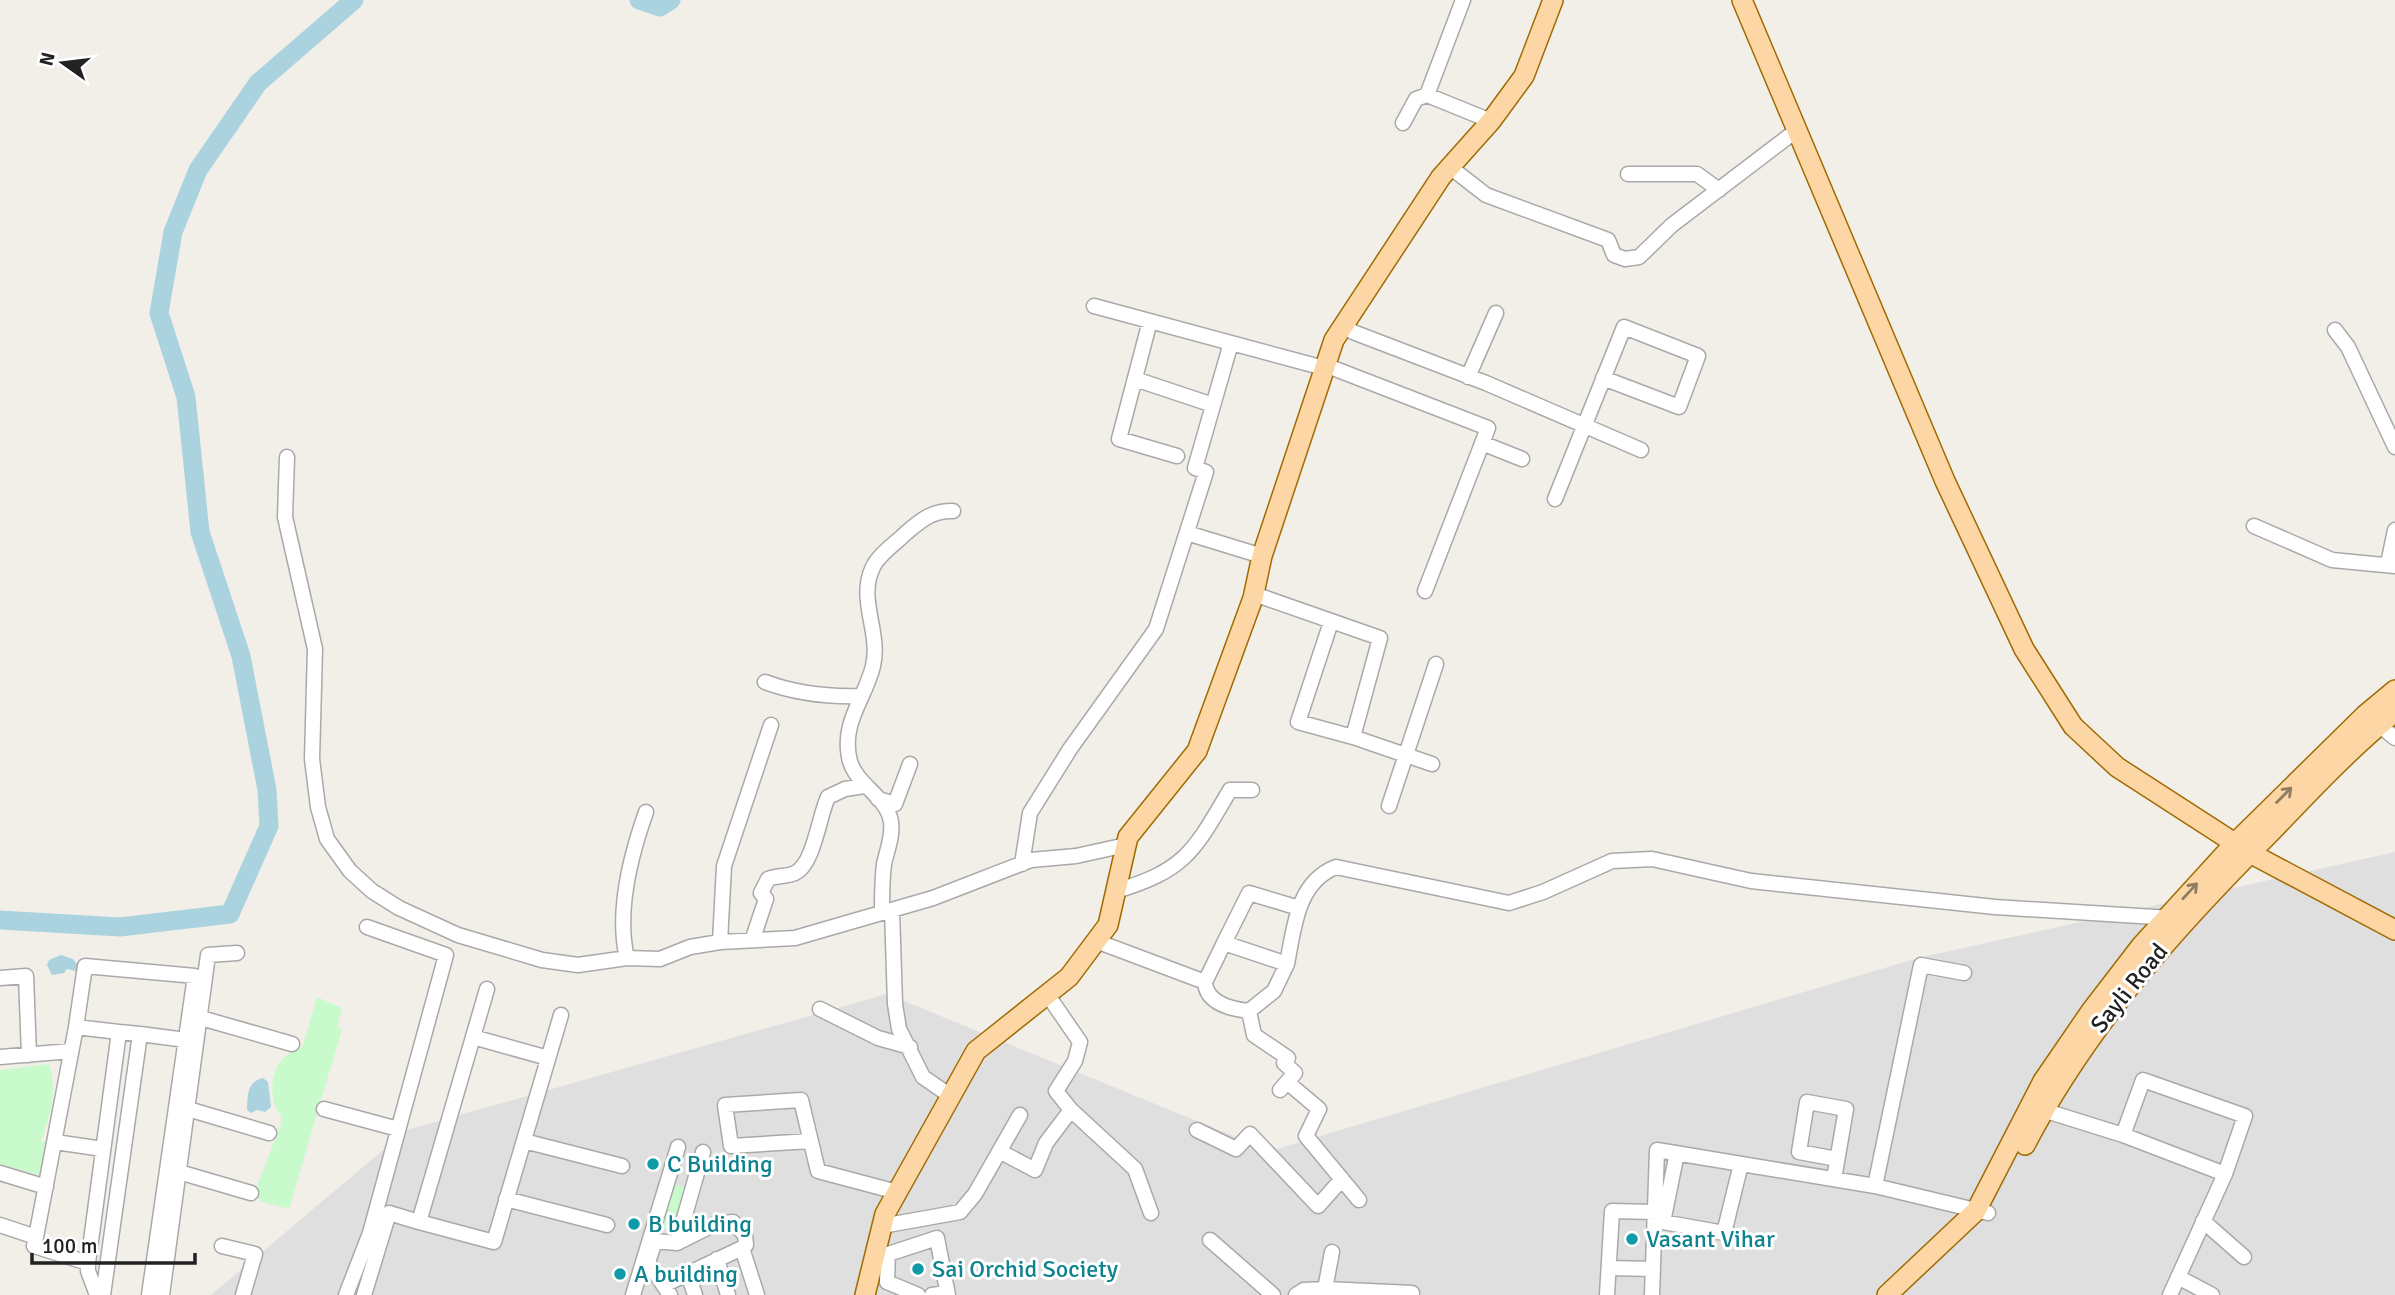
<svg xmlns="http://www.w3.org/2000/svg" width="2395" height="1295" font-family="Signika,sans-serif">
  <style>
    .residential { fill: #e0dfdf }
    .park { fill: #c8facc }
    .water { fill: #aad3df }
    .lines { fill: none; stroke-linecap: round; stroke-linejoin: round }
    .river { stroke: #aad3df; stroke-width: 19 }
    .minor-casing { stroke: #a9a9a9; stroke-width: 17 }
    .major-casing { stroke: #a06b00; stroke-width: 22 }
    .minor { stroke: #fff; stroke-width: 14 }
    .major { stroke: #fcd6a4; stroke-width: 19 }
    .oneway { stroke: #8f7c63 }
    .culture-dot { fill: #0f9aa8; stroke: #fff; stroke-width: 2.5 }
    .labels { text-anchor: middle; stroke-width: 6; stroke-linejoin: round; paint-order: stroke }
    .street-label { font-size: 24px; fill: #222; stroke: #fff }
    .culture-label { font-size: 24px; fill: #0d838f; stroke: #fff; text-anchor: start }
  </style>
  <rect width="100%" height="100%" fill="#f2efe9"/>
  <path class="residential" d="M2395,852V1295H211L407,1130L887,994L1270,1151L1918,958Z"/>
  <path class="park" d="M317,997L342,1008L337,1027L342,1029L289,1209L259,1201L256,1189L281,1124V1116C268,1100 269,1069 287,1055C290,1052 297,1050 302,1047Z
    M49,1064C58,1091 50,1115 41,1141L50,1143L42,1176L0,1164V1070Z
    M672,1184L687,1188L676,1231L659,1228Z"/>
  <path class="water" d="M61,955L73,959L79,967L76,971L67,969L64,973L52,975L47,965L49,960Z
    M263,1078L268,1082L271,1107L265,1112L257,1110L251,1113L247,1110C248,1097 246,1082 263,1078Z"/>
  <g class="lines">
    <path class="river" d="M639,0L660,7L671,0
      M0,920L120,927L230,914L269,826L267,790L241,656L200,532L186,397L159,313L173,232L198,170L258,83L354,0"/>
    <g class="minor-casing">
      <path id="minor" d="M1463,0L1427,95L1491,121
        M1403,123L1416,99L1427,95
        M1450,167L1486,195L1608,240L1614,255L1625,259L1639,257L1672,225L1797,130
        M1628,174H1697L1719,190
        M1094,306L1324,368
        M1150,321L1119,439L1177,456
        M1342,324L1353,332L1486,383L1641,450
        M2335,330L2348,347L2395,447
        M1325,365L1488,428L1425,591
        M1468,377L1496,313
        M1135,379L1213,405
        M1482,443L1522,459
        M287,457L285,517L315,649L312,759L318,807L327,839L350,871L372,891L399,908L458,935L542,960L578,965L627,958L660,959L690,947L720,942L795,938L933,898L1031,860L1076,856L1126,845
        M1555,499L1624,327L1698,356L1679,407L1603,378
        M2254,526L2332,560L2395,566
        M1187,533L1262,556
        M2388,564L2395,530
        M1254,594L1380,638L1353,737L1432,764
        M1331,622L1298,722L1353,737
        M765,682C797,694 828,697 861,696
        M2379,725L2395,738
        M878,799L895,804L910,764
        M1389,806L1436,664
        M1022,864L1030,813L1070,749L1156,629L1206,472L1195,468L1231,343
        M1116,891C1186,870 1194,851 1230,790H1252
        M892,910L895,1004L899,1029L923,1077L949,1095
        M882,912C882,896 882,880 884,864C887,850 893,837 891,822C887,795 854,785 849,757C842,721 865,699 873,666C881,632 857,599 873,567C879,554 896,543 906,533C921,520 933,510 953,511
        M753,938L766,899L761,893L768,879C777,875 787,877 795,873C814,864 819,816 828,797L845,789L864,786
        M1096,941L1205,982L1224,943L1287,964C1294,928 1297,882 1336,867L1509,903L1543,892L1612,861L1652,859L1751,881L1995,907L2171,918
        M720,942L724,866L771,725
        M1224,943L1249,893L1299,908
        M627,958C616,912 630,857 646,812
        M0,978L26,976L29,1055
        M1205,982C1206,1003 1231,1009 1249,1011L1274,991L1287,964
        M1047,994L1080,1042L1075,1061L1056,1091L1071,1110
        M820,1009L878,1038L910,1047
        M1249,1011L1254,1035L1288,1058L1284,1063L1295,1073L1280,1090
        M201,1018L292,1044
        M76,1027L85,966L195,976L149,1295
        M140,1034L186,1040
        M473,1037L548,1058
        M0,1057L71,1051
        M1287,1082L1319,1109L1306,1136L1359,1200
        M188,1109L269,1133
        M324,1109L398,1129
        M2043,1110L2123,1135L2225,1174L2170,1295
        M1197,1130L1236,1149L1250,1134L1318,1206L1342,1179
        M2123,1135L2143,1080L2245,1116L2225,1174
        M524,1141L622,1166
        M810,1141L731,1146L725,1105L801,1100L818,1171L897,1192
        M55,1142L103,1149
        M1001,1152L1035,1170L1046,1143L1071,1110L1135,1169L1151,1213
        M1677,1153L1663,1222L1724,1233L1741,1164
        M179,1172L251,1193
        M0,1173L46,1187
        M1834,1179L1846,1109L1807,1102L1799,1152L1837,1159
        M1875,1186L1921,965L1964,973
        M506,1199L607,1225
        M2203,1221L2244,1257
        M419,1222L494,1242L561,1015
        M0,1225L36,1237L76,1027L119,1032L88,1263V1271L97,1295
        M882,1226L960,1212L975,1194L1020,1115
        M36,1237L34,1246L88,1263
        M1210,1240L1273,1295
        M677,1243L703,1152
        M222,1246L255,1254L243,1295
        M742,1248L757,1295
        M888,1254L887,1282L918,1295
        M717,1259L728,1295
        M873,1259L937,1238L948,1295
        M1609,1268L1653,1269
        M688,1274L695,1295
        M2178,1277L2212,1295
        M664,1285L742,1248L746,1245L745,1235L733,1222L715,1224L677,1243L655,1241L648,1262L670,1295
        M1325,1289L1412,1293
        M103,1295L140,1034L119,1032
        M162,1295L208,955L237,953
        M346,1295L370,1233L446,955L367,927
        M364,1295L389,1213L419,1222L487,989
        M633,1295L678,1147
        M932,1295L947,1293
        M1296,1295L1304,1290L1325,1289L1332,1252
        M1607,1295L1612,1211L1655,1212
        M1652,1295L1657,1150L1875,1186L1988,1213"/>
    </g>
    <g class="major-casing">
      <path id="major" d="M1742,0L1945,481L2024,649L2073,726L2117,767L2250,853L2395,930
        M2025,1145C2088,1024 2177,926 2273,830C2312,789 2351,748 2395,712
        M865,1295L885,1214L976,1051L1069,977L1108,925L1128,837L1197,751L1253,598L1262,556L1334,340L1441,177L1491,121L1524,76L1553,0
        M1887,1295L1976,1211L2043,1081L2091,1011L2141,946L2235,843L2365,715L2395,690"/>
    </g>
    <use href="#minor" class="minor"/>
    <use href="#major" class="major"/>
  </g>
  <defs><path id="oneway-shaft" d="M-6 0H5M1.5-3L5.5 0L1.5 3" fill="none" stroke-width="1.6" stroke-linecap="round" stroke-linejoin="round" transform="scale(1.75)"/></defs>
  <g class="oneway">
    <use href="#oneway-shaft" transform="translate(2284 795) rotate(-45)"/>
    <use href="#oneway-shaft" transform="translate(2190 891) rotate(-47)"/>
  </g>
  <g class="culture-dot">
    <circle cx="653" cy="1164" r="7"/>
    <circle cx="634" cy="1224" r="7"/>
    <circle cx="1632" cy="1239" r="7"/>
    <circle cx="918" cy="1269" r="7"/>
    <circle cx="620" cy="1274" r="7"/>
  </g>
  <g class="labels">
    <g class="street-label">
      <text transform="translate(2129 988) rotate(-51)" y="8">Sayli Road</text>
    </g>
    <g class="culture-label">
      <text x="667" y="1172">C Building</text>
      <text x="648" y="1232">B building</text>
      <text x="1646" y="1247">Vasant Vihar</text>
      <text x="932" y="1277">Sai Orchid Society</text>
      <text x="634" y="1282">A building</text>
    </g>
  </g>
  <g transform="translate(63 63) rotate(284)" stroke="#ffffff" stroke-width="5" paint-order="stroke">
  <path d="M0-5L12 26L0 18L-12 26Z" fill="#222222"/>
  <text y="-10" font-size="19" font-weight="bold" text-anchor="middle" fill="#222222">N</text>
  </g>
  <path d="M32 1253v10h163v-10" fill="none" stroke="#222222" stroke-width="3.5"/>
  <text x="42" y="1253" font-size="21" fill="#222222" stroke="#ffffff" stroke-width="5" paint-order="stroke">100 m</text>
</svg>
